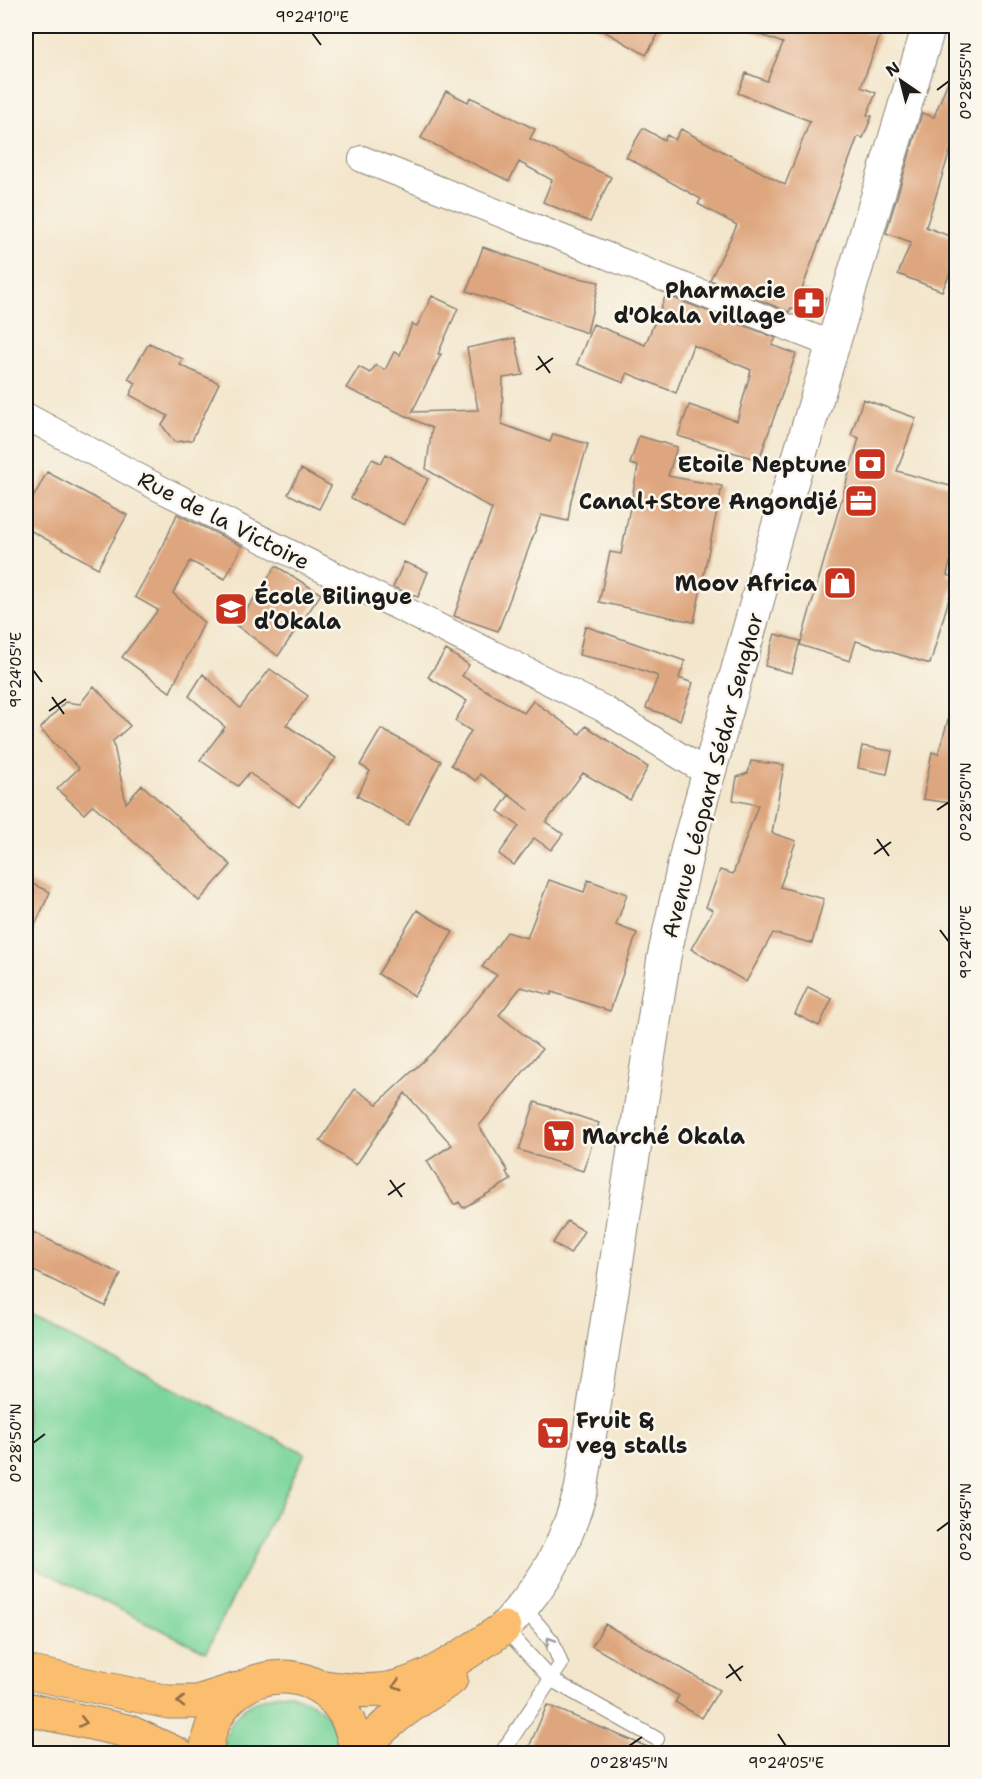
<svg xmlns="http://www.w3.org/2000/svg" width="982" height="1779" font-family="'Shantell Sans',sans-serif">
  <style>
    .green { fill: #7cd59b; stroke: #4c785c; stroke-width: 1.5 }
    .building { fill: #dea67e }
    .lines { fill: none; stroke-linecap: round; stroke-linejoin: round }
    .service-casing { stroke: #888174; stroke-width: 16 }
    .minor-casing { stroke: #888174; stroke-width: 28 }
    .tertiary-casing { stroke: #888174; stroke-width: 35 }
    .primary-casing { stroke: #888174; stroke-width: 35 }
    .service { stroke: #fff; stroke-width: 14 }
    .minor { stroke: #fff; stroke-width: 26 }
    .tertiary { stroke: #fff; stroke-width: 33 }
    .primary { stroke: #fbbd6e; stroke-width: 33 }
    .oneway { stroke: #999 }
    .oneway2 { stroke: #8c6c45 }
    .ticks { fill: none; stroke: #1c1c1c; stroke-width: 2 }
    .labels { text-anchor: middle; stroke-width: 5; stroke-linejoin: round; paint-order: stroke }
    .poi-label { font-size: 22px; font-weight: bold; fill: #1c1c1c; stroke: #fbf7ec; text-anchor: end }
    .street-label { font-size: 22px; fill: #1c1c1c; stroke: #fbf7ec }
    .neatline { fill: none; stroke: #1c1c1c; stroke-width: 2 }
    .ticks-label { font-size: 15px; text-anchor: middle; fill: #1c1c1c }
  </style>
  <rect width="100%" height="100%" fill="#fbf7ec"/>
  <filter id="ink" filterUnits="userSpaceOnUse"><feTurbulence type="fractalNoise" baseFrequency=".0167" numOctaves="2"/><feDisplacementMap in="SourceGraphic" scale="12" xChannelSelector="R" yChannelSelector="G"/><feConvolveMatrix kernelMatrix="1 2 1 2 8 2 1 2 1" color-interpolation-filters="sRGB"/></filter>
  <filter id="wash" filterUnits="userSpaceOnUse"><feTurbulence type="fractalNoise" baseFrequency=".008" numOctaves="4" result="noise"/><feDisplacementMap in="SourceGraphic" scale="24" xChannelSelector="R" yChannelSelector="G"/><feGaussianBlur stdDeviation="1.35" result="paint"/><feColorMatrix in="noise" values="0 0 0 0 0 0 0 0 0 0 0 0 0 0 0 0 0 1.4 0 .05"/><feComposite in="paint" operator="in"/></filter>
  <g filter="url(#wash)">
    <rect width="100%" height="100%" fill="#f3e6cc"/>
    <path class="green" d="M26,1316L305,1453L206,1652L26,1563Z
      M287,1693C327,1705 331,1716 343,1754H222C228,1713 247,1698 287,1693Z"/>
    <g id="blocks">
      <path class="building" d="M595,26H663L646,55Z
        M743,26H849L880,36L861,87L876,93L867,115L872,116L863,138L858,136L802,289L826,298L820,317L791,308L789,312L710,280L737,225L698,204L701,199L626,157L643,128L664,140L667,135L675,140L681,129L785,185L810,121L738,93L746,73L767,81L783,43L742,28Z
        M955,63L957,129L926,227L957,239V258L942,291L898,274L911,242L886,233L922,113L934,117Z
        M446,91L468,102L470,97L535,129L530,139L611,177L590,222L543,202L552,180L519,162L509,181L421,138Z
        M483,247L563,275L599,282L587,333L467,291Z
        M666,295L776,338L772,345L796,354L759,460L678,436L689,405L737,421L751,370L693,345L676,393L627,373L624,383L577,364L593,324L645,345Z
        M432,296L458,308L438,354H441L412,412L478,410L467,348L515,338L523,375L503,378L502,424L550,442L553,434L588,444L571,500L568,521L541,515L498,631L454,616L492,509L426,469L432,428L346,388L359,367L370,373L376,365L385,370L394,352L400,355L412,324L417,326Z
        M149,343L183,359L180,365L219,383L192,440L174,442L162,425L168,416L130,395L136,383L128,379Z
        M863,399L916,418L897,471L957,488V533L947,575L955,578L930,664L856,641L850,661L800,645L859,438L851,435Z
        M639,436L677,447L668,476L722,486L694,622L599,602L610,552L621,554L638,466L630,464Z
        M386,454L428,479L404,525L351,498L372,459L381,463Z
        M301,469L331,486L319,509L288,494Z
        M47,472L127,515L98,568L26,528V511Z
        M177,514L242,546L225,579L190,561L173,593L204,623L170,692L122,657L158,610L135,597L164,544Z
        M404,562L428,572L418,597L393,587Z
        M276,566L321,594L278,656L236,625Z
        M585,626L685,661L679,678L693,683L680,720L646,708L658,676L630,666L579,655Z
        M775,634L800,641L792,673L765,666Z
        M446,650L469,665L462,676L524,713L533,701L580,734L586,726L648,767L630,800L583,773L546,822L563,834L551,850L534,838L514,865L499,854L519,826L498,811L509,795L529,810L480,774L476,781L451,765L471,731L455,721L467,701L428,677Z
        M270,669L308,696L286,725L336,758L299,807L249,773L238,786L200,760L225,727L189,696L203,674L240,708Z
        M94,686L130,726L113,741L126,803L142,785L231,865L199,901L93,805L84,814L57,789L79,768L40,729L65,702L80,704Z
        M951,710H957V804L923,799L932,752L938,754Z
        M381,729L441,761L408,825L357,796L370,771L360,765Z
        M862,746L892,751L887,774L858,768Z
        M751,761L784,765L772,833L796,841L780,887L824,899L812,943L773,933L746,982L691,949L713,910L706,907L720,870L733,874L758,805L733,800L737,777L748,773Z
        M549,880L584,892L588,880L627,894L616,925L637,933L610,1011L552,992L551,995L521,987L499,1015L542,1049L479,1126L508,1171L506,1172L511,1180L463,1208L459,1202L454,1205L427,1161L452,1145L405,1093L356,1165L320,1141L355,1089L377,1104L435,1050L497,975L482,967L507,932L527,938Z
        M26,881L50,892L26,945Z
        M417,910L453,932L414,996L378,974Z
        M808,987L832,999L819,1026L795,1014Z
        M535,1102L599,1123L583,1171L519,1150Z
        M567,1221L584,1231L570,1254L553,1243Z
        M26,1229L121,1274L105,1306L26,1267Z
        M605,1624L719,1690L702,1718L675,1702L679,1696L592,1646Z
        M547,1705L662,1753V1754H526Z"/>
    </g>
  </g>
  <g filter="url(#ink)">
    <use href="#blocks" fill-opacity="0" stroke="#888174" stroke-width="1.5"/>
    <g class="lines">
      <g class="service-casing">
        <path id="service" d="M504,1628L552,1680L657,1739
          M501,1754L561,1664L552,1641L523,1607"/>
      </g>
      <g class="minor-casing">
        <path id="minor" d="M362,159L833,345
          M26,416L157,487L604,709L709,774"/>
      </g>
      <g class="tertiary-casing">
        <path id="tertiary" d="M504,1628C547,1580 563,1552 581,1490L664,957L688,847L778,527L929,26"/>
      </g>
      <g class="primary-casing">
        <path id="primary" d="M26,1672L168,1702H197L238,1689
          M318,1686C338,1689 359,1692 379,1690C423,1686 468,1652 504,1628
          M26,1709L127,1731L177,1754
          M206,1754C215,1652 348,1651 356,1754
          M359,1754C383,1722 418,1701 451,1679"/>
      </g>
      <use href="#service" class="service"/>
      <use href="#minor" class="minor"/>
      <use href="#tertiary" class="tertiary"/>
      <use href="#primary" class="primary"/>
    </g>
    <defs><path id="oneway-chevron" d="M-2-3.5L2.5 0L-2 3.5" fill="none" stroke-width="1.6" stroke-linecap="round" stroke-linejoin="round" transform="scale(1.5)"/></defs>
    <use class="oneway" href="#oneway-chevron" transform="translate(550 1641) rotate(-123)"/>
    <g class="oneway2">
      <use href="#oneway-chevron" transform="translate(397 1685) rotate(163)"/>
      <use href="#oneway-chevron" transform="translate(181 1702) rotate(179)"/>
      <use href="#oneway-chevron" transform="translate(83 1722) rotate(12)"/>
    </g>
  </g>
  <path class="ticks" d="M312,33L321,45M937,90L949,81M538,356L550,373M536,370L553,358M33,670L42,682M52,697L64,714M49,711L66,699M937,810L949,802M877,839L889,856M874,854L891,842M940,930L949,942M390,1180L402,1197M388,1195L405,1183M33,1443L45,1434M937,1531L949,1522M729,1664L741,1681M726,1678L743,1666M778,1734L786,1746M629,1746L642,1737"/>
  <defs>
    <g id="pharmacy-square" transform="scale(1.725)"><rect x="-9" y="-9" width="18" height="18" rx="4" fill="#c8321e" stroke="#fbf7ec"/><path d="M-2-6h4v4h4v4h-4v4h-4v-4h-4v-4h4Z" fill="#fff"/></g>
    <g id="bank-square" transform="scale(1.725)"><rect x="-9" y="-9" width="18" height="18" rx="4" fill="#c8321e" stroke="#fbf7ec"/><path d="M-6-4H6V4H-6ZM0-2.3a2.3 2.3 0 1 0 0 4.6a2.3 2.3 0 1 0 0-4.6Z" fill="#fff"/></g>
    <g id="office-square" transform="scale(1.725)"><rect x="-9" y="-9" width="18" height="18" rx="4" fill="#c8321e" stroke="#fbf7ec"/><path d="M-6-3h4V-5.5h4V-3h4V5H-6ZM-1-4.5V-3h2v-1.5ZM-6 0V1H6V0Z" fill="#fff"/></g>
    <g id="shop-square" transform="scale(1.725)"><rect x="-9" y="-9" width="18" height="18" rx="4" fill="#c8321e" stroke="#fbf7ec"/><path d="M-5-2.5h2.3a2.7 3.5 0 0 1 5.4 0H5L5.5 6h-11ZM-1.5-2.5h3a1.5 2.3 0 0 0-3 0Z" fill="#fff"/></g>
    <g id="school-square" transform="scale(1.725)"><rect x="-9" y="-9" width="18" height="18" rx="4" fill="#c8321e" stroke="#fbf7ec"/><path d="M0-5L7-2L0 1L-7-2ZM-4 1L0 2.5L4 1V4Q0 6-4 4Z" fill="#fff"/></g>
    <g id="supermarket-square" transform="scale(1.725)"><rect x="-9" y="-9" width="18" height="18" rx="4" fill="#c8321e" stroke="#fbf7ec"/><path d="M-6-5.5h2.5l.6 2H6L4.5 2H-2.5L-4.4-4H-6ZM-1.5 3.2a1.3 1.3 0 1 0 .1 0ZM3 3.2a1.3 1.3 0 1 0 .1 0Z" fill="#fff"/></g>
  </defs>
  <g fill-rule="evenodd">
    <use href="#pharmacy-square" x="809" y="303"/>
    <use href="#bank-square" x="870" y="464"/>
    <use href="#office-square" x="861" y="501"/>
    <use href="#shop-square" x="840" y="583"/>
    <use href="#school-square" x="231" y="609"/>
    <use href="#supermarket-square" x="559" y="1136"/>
    <use href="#supermarket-square" x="553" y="1433"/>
  </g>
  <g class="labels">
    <g class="poi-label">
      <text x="786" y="298">Pharmacie<tspan x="786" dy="25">d'Okala village</tspan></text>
      <text x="847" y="472">Etoile Neptune</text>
      <text x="838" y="509">Canal+Store Angondjé</text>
      <text x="817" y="591">Moov Africa</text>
      <text x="254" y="604" text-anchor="start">École Bilingue<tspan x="254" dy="25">d’Okala</tspan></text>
      <text x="582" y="1144" text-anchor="start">Marché Okala</text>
      <text x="576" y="1428" text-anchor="start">Fruit &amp;<tspan x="576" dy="25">veg stalls</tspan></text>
    </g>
    <g class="street-label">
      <text transform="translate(224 520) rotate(27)" y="8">Rue de la Victoire</text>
      <text transform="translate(712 775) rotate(-75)" y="8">Avenue Léopard Sédar Senghor</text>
    </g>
  </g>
  <rect width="982" height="1779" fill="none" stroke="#fbf7ec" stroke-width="66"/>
  <g transform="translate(901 81) rotate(325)" stroke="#fbf7ec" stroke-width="4.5" paint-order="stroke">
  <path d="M0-4.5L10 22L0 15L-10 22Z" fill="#1c1c1c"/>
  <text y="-9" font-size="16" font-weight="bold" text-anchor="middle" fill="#1c1c1c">N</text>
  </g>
  <rect x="33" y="33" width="916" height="1713" class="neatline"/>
  <g class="ticks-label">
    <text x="312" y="22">9°24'10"E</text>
    <text transform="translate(966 81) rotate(-90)" y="5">0°28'55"N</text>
    <text transform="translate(16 670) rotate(-90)" y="5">9°24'05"E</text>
    <text transform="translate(966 802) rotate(-90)" y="5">0°28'50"N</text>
    <text transform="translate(966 942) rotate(-90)" y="5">9°24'10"E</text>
    <text transform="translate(16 1443) rotate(-90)" y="5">0°28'50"N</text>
    <text transform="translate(966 1522) rotate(-90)" y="5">0°28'45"N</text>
    <text x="629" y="1768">0°28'45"N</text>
    <text x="786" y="1768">9°24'05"E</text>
  </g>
</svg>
